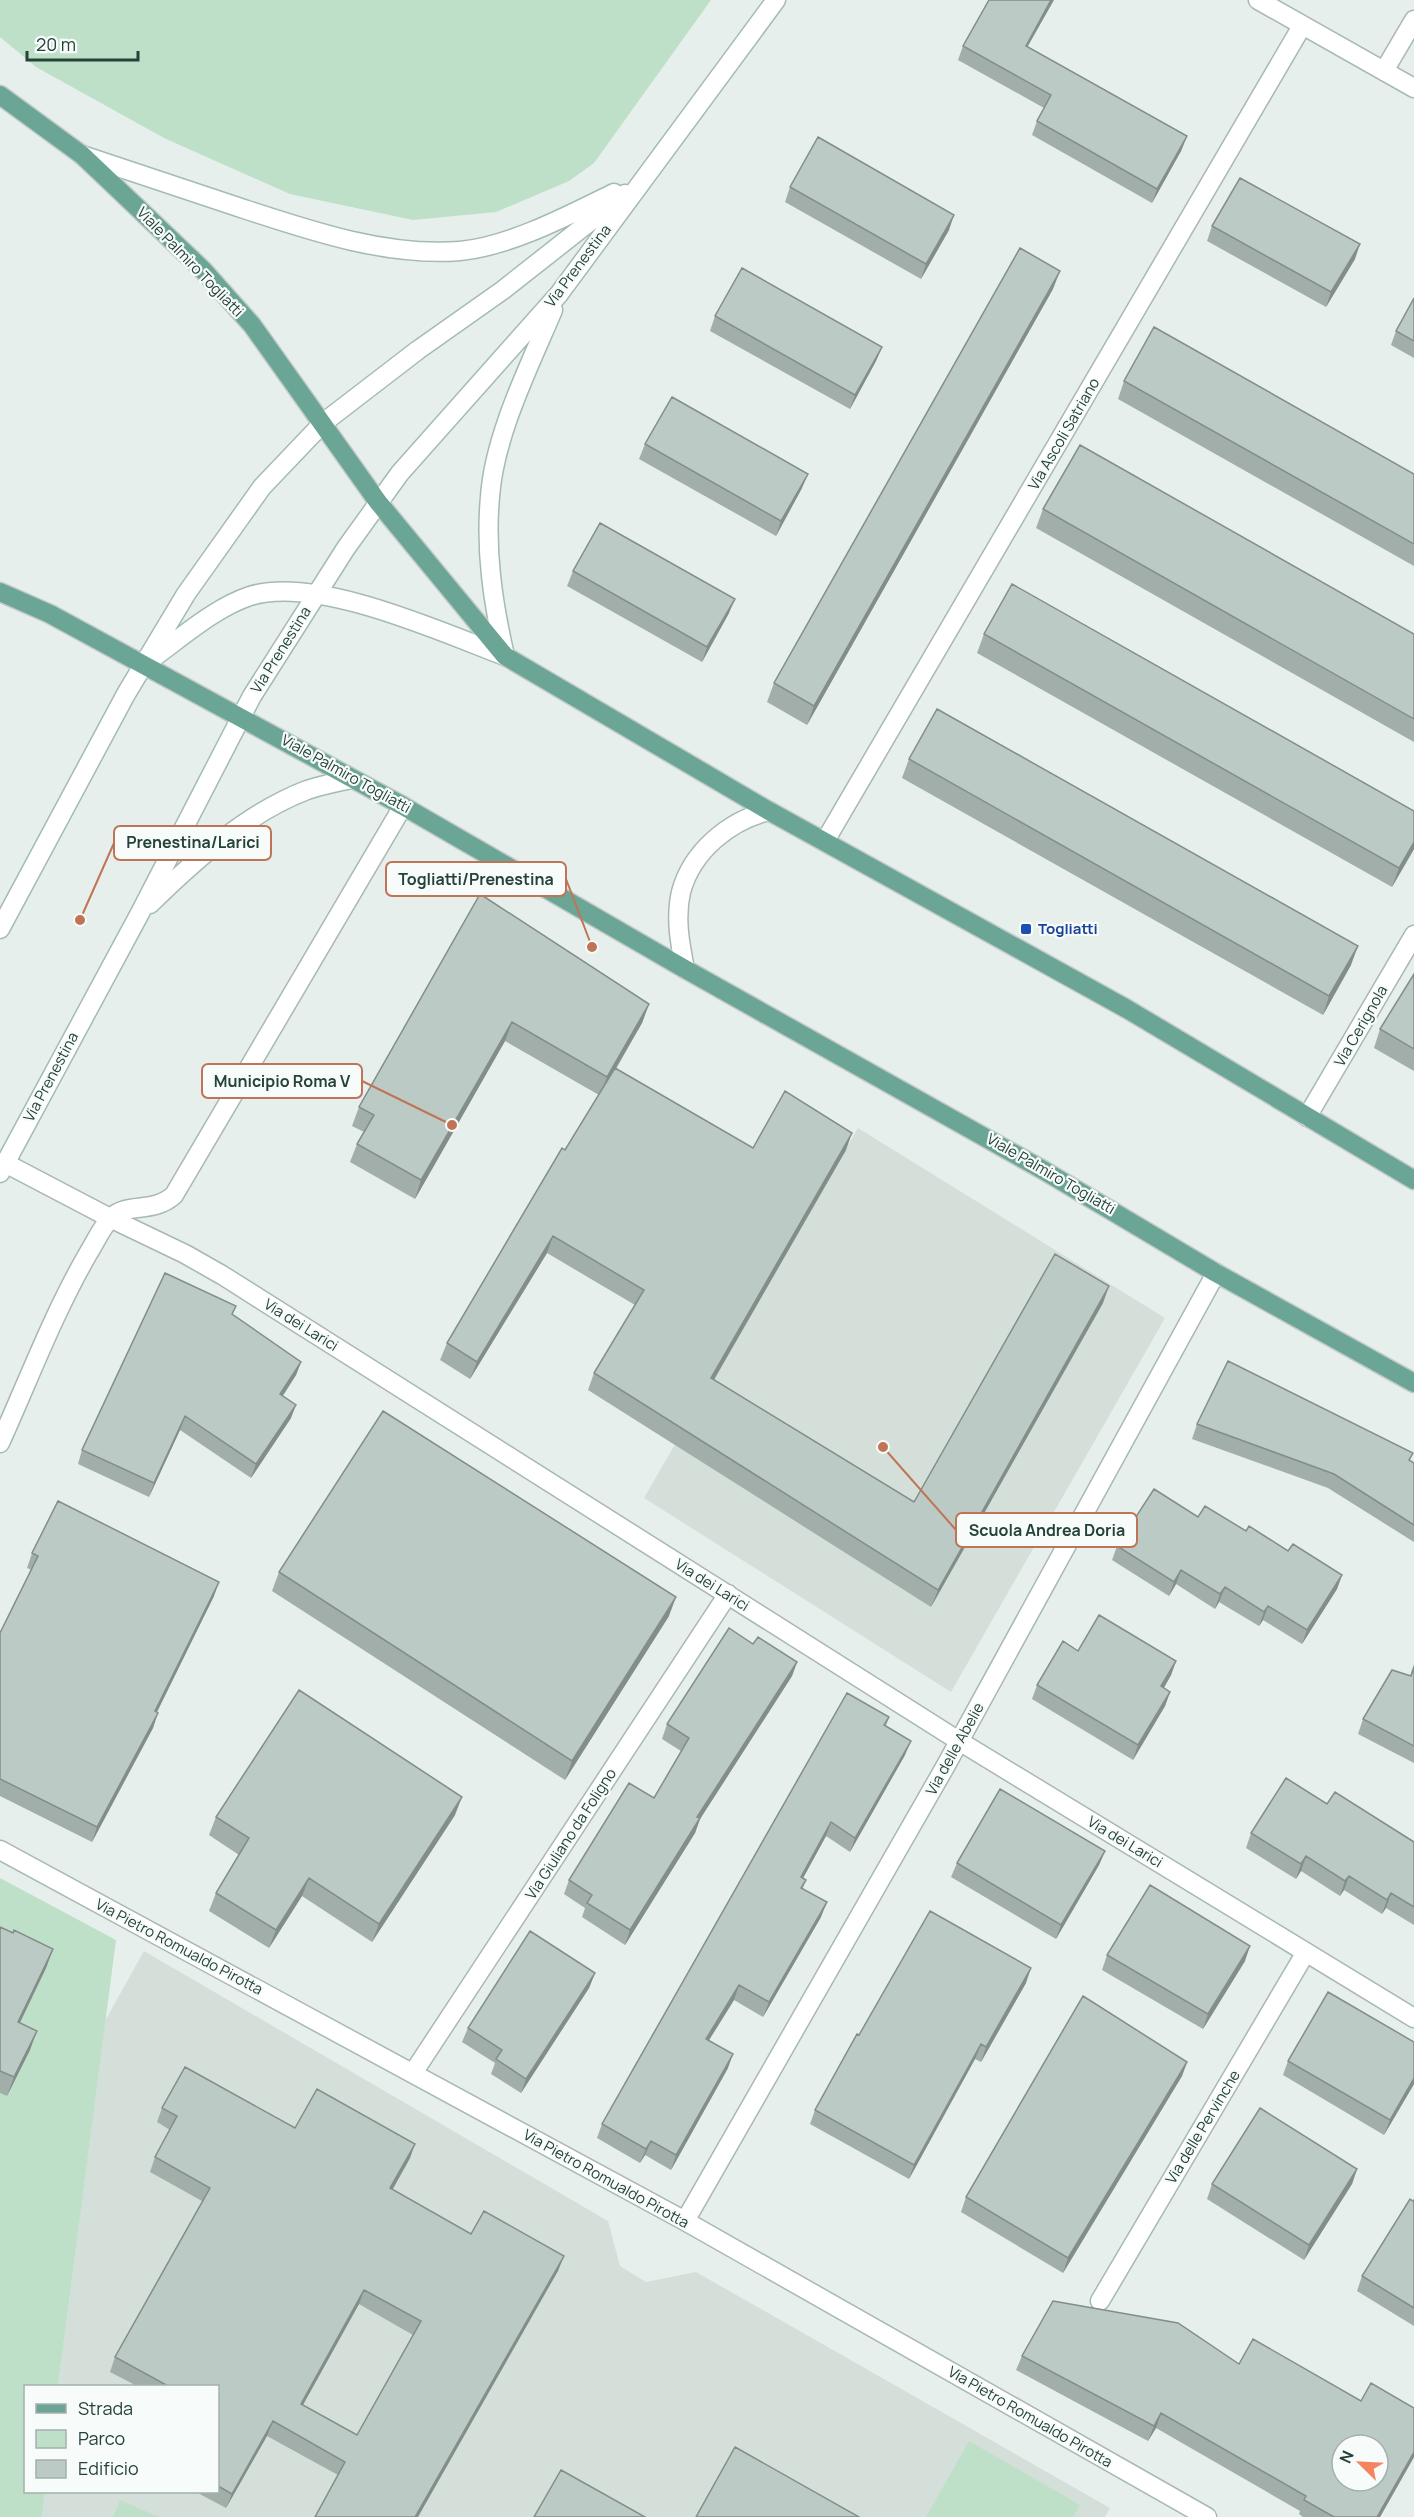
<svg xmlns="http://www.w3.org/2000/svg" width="1414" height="2517" font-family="Manrope,sans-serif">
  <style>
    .built { fill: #d4dfda }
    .green { fill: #bfe0c8 }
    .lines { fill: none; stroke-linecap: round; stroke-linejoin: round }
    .minor-casing { stroke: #a8b8b2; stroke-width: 21 }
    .tertiary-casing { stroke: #a8b8b2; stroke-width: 21 }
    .secondary-casing { stroke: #a4bbb3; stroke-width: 21 }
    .primary-casing { stroke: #c2cac8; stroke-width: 21 }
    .minor { stroke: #fff; stroke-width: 18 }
    .tertiary { stroke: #fff; stroke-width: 18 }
    .secondary { stroke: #fff; stroke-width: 18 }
    .primary { stroke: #6aa596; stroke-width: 18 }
    .wall { fill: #a1aea9; fill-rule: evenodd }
    .shaded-wall { fill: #838d89 }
    .building { fill: #bbcac4; stroke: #838d89; stroke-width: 1.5; fill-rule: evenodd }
    .transit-dot { fill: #1a4fb4; stroke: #f7fbf9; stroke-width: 2 }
    .labels { text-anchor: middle; stroke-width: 4.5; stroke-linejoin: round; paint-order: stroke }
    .street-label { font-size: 15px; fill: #24423a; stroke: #f7fbf9 }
    .transit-label { font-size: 15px; font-weight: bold; fill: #164399; stroke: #f7fbf9; text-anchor: start }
    .leader { fill: none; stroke: #c07456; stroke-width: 2 }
    .callout-dot { fill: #c07456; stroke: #f7fbf9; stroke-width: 2 }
    .callout { fill: #f7fbf9; stroke: #c07456; stroke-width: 2 }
    .callout-label { font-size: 16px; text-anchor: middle; font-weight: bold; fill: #24423a }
  </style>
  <rect width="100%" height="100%" fill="#e6efeb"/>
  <path class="built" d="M858,1128L1165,1318L951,1692L644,1498Z
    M144,1951L608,2221L620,2266L646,2282L696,2272L1110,2508L1105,2517H42L45,2492H218V2386H58L105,2021Z"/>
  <path class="green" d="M0,0H711L594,163L569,181L496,212L413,220L290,194L164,138L36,67L0,37Z
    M0,1878L116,1940L58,2386H26V2492H45L42,2517H0Z
    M969,2441L1080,2505L1073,2517H926Z
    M120,2500L159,2517H113Z"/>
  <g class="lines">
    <g class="minor-casing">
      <path id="minor" d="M1384,71L1414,20
        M825,841L1302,26
        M685,969C680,944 675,918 681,892C692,851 730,820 769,811
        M1307,1117L1414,935
        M5,1163L110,1218L185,1254L222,1275L959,1741L1414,2018
        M0,1443C29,1379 54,1312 89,1252C96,1241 102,1226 112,1217C128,1202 153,1214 174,1195L403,806
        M0,1850L685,2221L1207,2517
        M413,2073L728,1594
        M685,2221L945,1767L1216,1273
        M1100,2301L1306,1952"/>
    </g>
    <g class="tertiary-casing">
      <path id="tertiary" d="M1258,0L1414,88"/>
    </g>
    <g class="secondary-casing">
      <path id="secondary" d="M82,155C134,172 186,190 238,207C308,230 386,257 460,251C511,246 569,215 614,193
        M505,656C493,603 485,551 490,497C494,436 529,367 553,310
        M150,660C181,638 214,608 250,596C316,575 441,632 505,656
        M150,904C195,860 247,813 307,790C322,785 337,782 352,779
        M0,929L126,694L186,594L262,487L323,423L418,350L503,290L625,194
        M0,1173L140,913L252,696L346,548L400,473L559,294L776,0"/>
    </g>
    <g class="primary-casing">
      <path id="primary" d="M0,95L82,155L203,270L252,325L378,502L505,656L769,811L1127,1009L1414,1180
        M0,592L50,614L403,806L685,969L1043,1170L1216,1273L1414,1383"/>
    </g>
    <use href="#minor" class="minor"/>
    <use href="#tertiary" class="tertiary"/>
    <use href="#secondary" class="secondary"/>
    <use href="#primary" class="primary"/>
  </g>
  <path class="wall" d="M963,46L1028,47L1187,136L1181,151L1152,203L1032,135L1037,121L1044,108L958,60Z
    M790,187L949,230L921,279L785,202Z
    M1212,226L1355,259L1326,307L1207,241Z
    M1053,289L807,725L767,702L774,683Z
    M1414,298V358L1391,345L1396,331Z
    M715,316L882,347L876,361L850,409L710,331Z
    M1124,381L1414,474V566L1118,399Z
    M645,444L802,488L776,536L639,459Z
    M1043,509L1414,634V742L1036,528Z
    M573,571L729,613L702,662L567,586Z
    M984,634L1414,811V849L1392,887L977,653Z
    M909,759L1351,965L1323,1015L902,778Z
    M480,894L649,1004L642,1023L616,1069L753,1148L846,1150L714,1380L914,1502L1103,1303L931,1607L588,1390L594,1373L635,1305L547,1253L470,1379L440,1360L447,1343L599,1095L505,1041L415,1199L350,1162L357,1144L364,1132L352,1126L359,1107Z
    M1414,974V1071L1374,1048L1380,1029Z
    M232,1315L301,1362L296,1375L283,1396L291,1418L251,1478L180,1430L149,1497L78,1464L82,1450Z
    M1197,1424L1413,1453L1410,1460L1414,1463V1542L1328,1488L1192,1439Z
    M1198,1517L1246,1531L1342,1575L1337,1589L1302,1644L1263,1620L1259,1626L1219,1602L1215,1609L1176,1584L1169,1596L1112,1560L1117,1546Z
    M32,1553L214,1596L157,1712L153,1728L92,1842L0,1796V1633L32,1570L27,1568Z
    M279,1572L669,1616L565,1780L272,1591Z
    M753,1644L797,1662L792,1676L700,1819L695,1833L625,1945L582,1917L585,1908L564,1894L569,1880L654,1798L681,1751L662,1739L667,1724Z
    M1078,1651L1176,1661L1171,1675L1164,1688L1170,1692L1165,1706L1133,1760L1032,1699L1037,1685Z
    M1414,1664V1763L1358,1734L1363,1719L1410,1676Z
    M889,1717L886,1726L905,1755L850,1852L826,1836L803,1878L806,1880L803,1888L821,1917L763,2017L734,2000L709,2040L728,2068L671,2170L645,2155L640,2163L597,2138L602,2124Z
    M1327,1804L1414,1842V1925L1386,1908L1382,1914L1344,1890L1340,1896L1301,1871L1296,1879L1246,1848L1251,1833Z
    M455,1815L372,1942L302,1896L269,1948L209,1911L216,1893L239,1855L209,1835L216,1817Z
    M1105,1851L1099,1865L1056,1939L951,1877L957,1863Z
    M0,1927L53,1949L46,1968L20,2023L30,2050L7,2096L0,2093Z
    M1107,1955L1245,1961L1203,2029L1102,1970Z
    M595,1973L589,1988L521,2093L491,2074L495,2063L462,2042L468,2028Z
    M1026,1983L981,2062L975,2059L909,2179L810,2124L815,2110L859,2035Z
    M1414,2042V2084L1384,2135L1283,2075L1288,2061Z
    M1187,2062L1182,2076L1063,2273L961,2212L966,2197Z
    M162,2108L295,2128L410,2158L392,2190L471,2234L558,2271L338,2475L267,2436L226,2508L196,2492H218V2386H137L110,2372L115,2357L202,2201L150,2172L155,2157L170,2130L157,2122ZM359,2304L413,2335L357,2435L303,2405Z
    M1357,2169L1352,2184L1304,2260L1207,2199L1212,2184Z
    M1414,2200V2326L1357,2291L1362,2276Z
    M1022,2356L1239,2364L1361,2401L1414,2408V2457L1380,2517H1303L1299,2514L1300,2511L1156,2428L1148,2441L1016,2370Z"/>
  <path class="shaded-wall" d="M1051,0H1054L1020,60L1026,46Z
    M1187,136L1181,151L1152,203L1157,189Z
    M954,215L949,230L921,279L926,264Z
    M1360,244L1355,259L1326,307L1331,292Z
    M1060,271L1053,289L807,725L814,706Z
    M882,347L876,361L850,409L855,395Z
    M808,474L802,488L776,536L781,521Z
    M735,599L729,613L702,662L707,647Z
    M1414,842V849L1392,887L1399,868Z
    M1358,946L1351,965L1323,1015L1329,996Z
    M649,1004L642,1023L600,1095L607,1077Z
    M512,1022L505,1041L415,1199L421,1180Z
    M852,1133L846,1150L705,1395L711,1378Z
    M553,1236L547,1253L470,1379L477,1362Z
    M1109,1286L1103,1303L931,1607L938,1590Z
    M301,1362L296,1375L275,1407L280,1394Z
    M296,1405L291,1418L251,1478L256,1464Z
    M185,1416L180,1430L149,1497L154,1483Z
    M1181,1570L1176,1584L1169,1596L1174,1582Z
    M1342,1575L1337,1589L1302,1644L1307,1630Z
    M219,1582L214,1596L150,1726L155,1711Z
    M1225,1587L1219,1602L1215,1609L1220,1594Z
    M676,1597L669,1616L565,1780L572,1761Z
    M1268,1606L1263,1620L1259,1626L1264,1612Z
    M1176,1661L1171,1675L1156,1701L1161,1686Z
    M797,1662L792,1676L700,1819L695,1833L625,1945L630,1930L697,1817Z
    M1170,1692L1165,1706L1133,1760L1138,1745Z
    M158,1713L153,1728L92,1842L97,1827Z
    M911,1741L905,1755L850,1852L855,1838Z
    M462,1797L455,1815L372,1942L379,1924Z
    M831,1822L826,1836L796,1891L801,1877Z
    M1105,1851L1099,1865L1056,1939L1061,1925Z
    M1306,1856L1301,1871L1296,1879L1301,1864Z
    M1349,1876L1344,1890L1340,1896L1345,1881Z
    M309,1878L302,1896L269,1948L276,1930Z
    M1391,1893L1386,1908L1382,1914L1387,1900Z
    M827,1902L821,1917L763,2017L769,2002Z
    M1250,1946L1245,1961L1203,2029L1208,2014Z
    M53,1949L46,1968L11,2041L18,2022Z
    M1031,1968L1026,1983L981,2062L986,2047Z
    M595,1973L589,1988L521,2093L526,2079Z
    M739,1985L734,2000L701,2053L706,2039Z
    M37,2031L30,2050L7,2096L14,2077Z
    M981,2044L975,2059L909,2179L914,2165Z
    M733,2054L728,2068L671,2170L676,2155Z
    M1187,2062L1182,2076L1063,2273L1068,2258Z
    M1414,2078V2084L1384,2135L1390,2120Z
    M651,2141L645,2155L640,2163L646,2149Z
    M415,2144L410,2158L385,2203L390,2188Z
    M1357,2169L1352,2184L1304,2260L1309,2245Z
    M564,2256L558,2271L418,2517H415Z
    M364,2290L359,2304L295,2419L301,2404Z
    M1161,2413L1156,2428L1148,2441L1154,2426Z
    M273,2421L267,2436L226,2508L232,2494Z
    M1414,2452V2457L1380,2517H1377Z"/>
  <path class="building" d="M989,0H1051L1026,46L1187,136L1157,189L1037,121L1051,95L963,46Z
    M818,137L954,215L926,264L790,187Z
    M1240,178L1360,244L1331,292L1212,226Z
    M1020,248L1060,271L814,706L774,683Z
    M742,268L882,347L855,395L715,316Z
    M1414,298V341L1396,331Z
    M1154,327L1414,474V544L1124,381Z
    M672,397L808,474L781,521L645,444Z
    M1080,445L1414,634V719L1043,509Z
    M600,523L735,599L707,647L573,571Z
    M1012,584L1414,811V842L1399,868L984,634Z
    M937,709L1358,946L1329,996L909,759Z
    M480,894L649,1004L607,1077L512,1022L421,1180L357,1144L374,1115L359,1107Z
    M1414,974V1049L1380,1029Z
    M615,1068L753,1148L785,1091L852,1133L711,1378L914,1502L1055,1254L1109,1286L938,1590L594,1373L644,1290L553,1236L477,1362L447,1343L562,1148L565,1150Z
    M165,1273L236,1306L232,1314L301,1362L280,1394L296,1405L256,1464L185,1416L154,1483L82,1450Z
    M1228,1361L1413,1453L1409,1460L1414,1463V1525L1334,1474L1197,1424Z
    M383,1411L676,1597L572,1761L279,1572Z
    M1154,1489L1198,1517L1205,1506L1246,1531L1249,1526L1288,1551L1293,1544L1342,1575L1307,1630L1268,1606L1264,1612L1225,1587L1220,1594L1181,1570L1174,1582L1117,1546Z
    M58,1501L219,1582L155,1711L158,1713L97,1827L0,1779V1633L38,1556L32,1553Z
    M1099,1615L1176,1661L1161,1686L1170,1692L1138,1745L1037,1685L1063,1641L1078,1651Z
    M729,1628L753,1644L758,1637L797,1662L697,1817L700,1818L630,1930L587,1903L592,1895L569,1880L629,1783L654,1798L689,1738L667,1724Z
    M1414,1667V1746L1363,1719L1392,1670L1411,1676Z
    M299,1690L462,1797L379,1924L309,1878L276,1930L216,1893L249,1838L216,1817Z
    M847,1693L889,1717L884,1725L911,1741L855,1838L831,1822L801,1877L806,1880L801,1888L827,1902L769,2002L739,1985L706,2039L733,2054L676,2155L651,2141L646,2149L602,2124Z
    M1286,1778L1327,1804L1335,1792L1414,1842V1907L1391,1893L1387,1900L1349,1876L1345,1881L1306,1856L1301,1864L1251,1833Z
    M1000,1789L1105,1851L1061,1925L957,1863Z
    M1150,1885L1250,1946L1208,2014L1107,1955Z
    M930,1911L1031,1968L986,2047L981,2044L914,2165L815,2110L857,2034L859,2035Z
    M0,1927L13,1933L14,1930L53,1949L18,2022L37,2031L14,2077L0,2071Z
    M530,1931L595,1973L526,2079L496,2059L502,2050L468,2028Z
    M1328,1992L1414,2042V2078L1390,2120L1288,2061Z
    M1083,1996L1187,2062L1068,2258L966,2197Z
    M185,2067L295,2128L317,2089L415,2144L390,2188L471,2234L484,2211L564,2256L415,2517H315L345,2462L273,2421L232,2494L218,2486V2386H168L115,2357L210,2188L155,2157L177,2116L162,2108ZM364,2290L421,2321L357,2435L301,2404Z
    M1260,2108L1357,2169L1309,2245L1212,2184Z
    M1410,2199L1413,2201L1414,2200V2308L1362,2276Z
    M1053,2301L1178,2323L1239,2364L1253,2339L1361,2401L1371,2383L1414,2408V2452L1377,2517H1334L1304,2500L1306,2496L1161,2413L1154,2426L1022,2356ZM1342,2445H1378V2481H1342Z
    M735,2447L859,2517H696Z
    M561,2470L645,2517H534Z"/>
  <rect class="transit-dot" x="1020" y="923" width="12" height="12" rx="3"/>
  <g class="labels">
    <g class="street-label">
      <text transform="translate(190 262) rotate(46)" y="5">Viale Palmiro Togliatti</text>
      <text transform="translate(578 266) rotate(-53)" y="5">Via Prenestina</text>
      <text transform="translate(1064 434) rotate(-60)" y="5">Via Ascoli Satriano</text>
      <text transform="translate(281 650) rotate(-58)" y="5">Via Prenestina</text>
      <text transform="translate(346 774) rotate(29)" y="5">Viale Palmiro Togliatti</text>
      <text transform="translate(1361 1026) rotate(-60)" y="5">Via Cerignola</text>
      <text transform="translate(51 1077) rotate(-62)" y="5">Via Prenestina</text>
      <text transform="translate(1051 1174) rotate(30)" y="5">Viale Palmiro Togliatti</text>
      <text transform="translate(301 1325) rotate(32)" y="5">Via dei Larici</text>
      <text transform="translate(712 1585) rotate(32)" y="5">Via dei Larici</text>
      <text transform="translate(955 1749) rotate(-61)" y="5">Via delle Abelie</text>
      <text transform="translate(571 1834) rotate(-57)" y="5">Via Giuliano da Foligno</text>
      <text transform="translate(1125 1842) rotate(31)" y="5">Via dei Larici</text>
      <text transform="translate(179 1947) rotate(28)" y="5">Via Pietro Romualdo Pirotta</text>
      <text transform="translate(1203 2127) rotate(-59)" y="5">Via delle Pervinche</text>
      <text transform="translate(606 2179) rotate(29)" y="5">Via Pietro Romualdo Pirotta</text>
      <text transform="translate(1030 2417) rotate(30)" y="5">Via Pietro Romualdo Pirotta</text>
    </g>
    <g class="transit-label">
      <text x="1038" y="934">Togliatti</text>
    </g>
  </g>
  <path class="leader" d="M80 920L114 843M592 947L566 879M452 1125L362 1081M883 1447L956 1530"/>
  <g class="callout-dot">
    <circle cx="80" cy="920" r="6"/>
    <circle cx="592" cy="947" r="6"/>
    <circle cx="452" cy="1125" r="6"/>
    <circle cx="883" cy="1447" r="6"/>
  </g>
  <g class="callout">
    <rect x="114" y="826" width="157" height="34" rx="6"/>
    <rect x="386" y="862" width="180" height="34" rx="6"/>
    <rect x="202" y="1064" width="160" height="34" rx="6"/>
    <rect x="956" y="1513" width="181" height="34" rx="6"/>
  </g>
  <g class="callout-label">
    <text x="193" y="848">Prenestina/Larici</text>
    <text x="476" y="885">Togliatti/Prenestina</text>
    <text x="282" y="1087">Municipio Roma V</text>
    <text x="1047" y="1536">Scuola Andrea Doria</text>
  </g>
  <rect x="24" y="2385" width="195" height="108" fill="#f7fbf9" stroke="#a3b1ad" stroke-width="1.5"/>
  <rect x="36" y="2404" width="30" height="9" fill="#6aa596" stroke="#a3b1ad" stroke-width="1.5"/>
  <text x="78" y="2415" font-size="18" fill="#24423a">Strada</text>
  <rect x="36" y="2430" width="30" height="18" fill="#bfe0c8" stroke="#a3b1ad" stroke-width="1.5"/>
  <text x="78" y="2445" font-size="18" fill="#24423a">Parco</text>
  <rect x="36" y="2460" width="30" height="18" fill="#bbcac4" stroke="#a3b1ad" stroke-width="1.5"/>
  <text x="78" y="2475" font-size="18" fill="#24423a">Edificio</text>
  <g transform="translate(1360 2463) rotate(294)"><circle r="28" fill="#f7fbf9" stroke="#a3b1ad" stroke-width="1.5"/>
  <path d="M0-4.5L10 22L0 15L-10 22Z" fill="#f4845f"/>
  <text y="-9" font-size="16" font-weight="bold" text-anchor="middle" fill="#24423a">N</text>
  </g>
  <path d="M27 51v9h111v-9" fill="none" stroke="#24423a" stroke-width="3"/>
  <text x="36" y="51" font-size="18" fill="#24423a" stroke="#f7fbf9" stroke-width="4.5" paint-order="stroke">20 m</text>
</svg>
